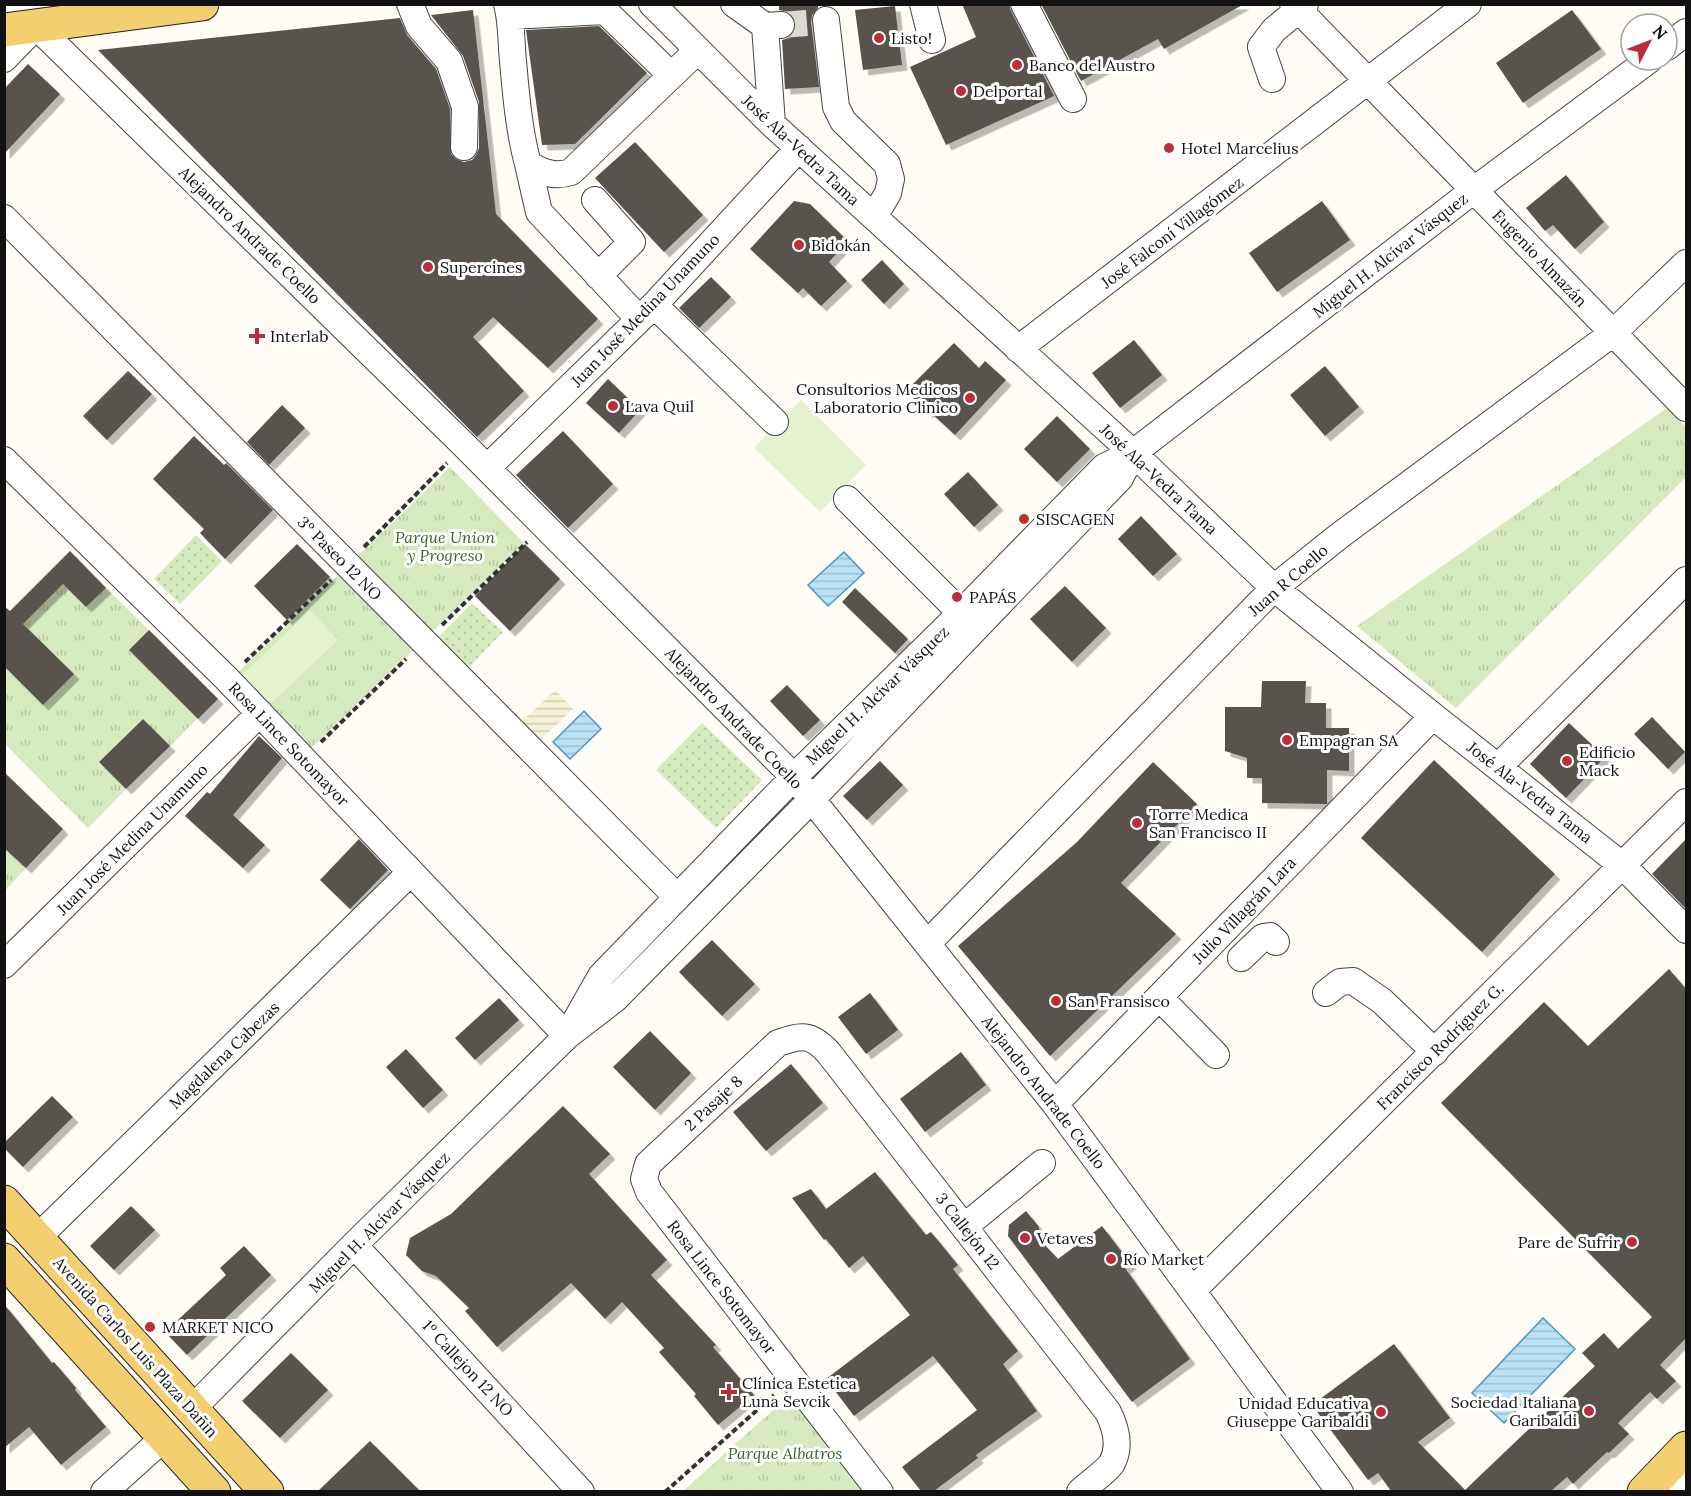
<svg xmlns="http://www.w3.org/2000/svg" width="1691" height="1496" font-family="Lora,serif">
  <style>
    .farmland { fill: url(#farmland-rules) }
    .grass { fill: url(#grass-dots) }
    .park { fill: url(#park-tufts) }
    .pitch { fill: #e6f1d0 }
    .water { fill: url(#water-rules); stroke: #4499c9; stroke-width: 1.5 }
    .building { fill: #59524d; filter: url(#shadow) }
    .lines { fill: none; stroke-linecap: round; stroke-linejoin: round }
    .minor-tunnel { stroke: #dbd9d3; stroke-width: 26; stroke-dasharray: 26 13; stroke-linecap: butt }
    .minor-casing { stroke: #444; stroke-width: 28 }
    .major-casing { stroke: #222; stroke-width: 35 }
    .path { stroke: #333; stroke-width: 4; stroke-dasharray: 6 3; stroke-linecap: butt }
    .minor { stroke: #fff; stroke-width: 26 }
    .major { stroke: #f4cf70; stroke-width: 33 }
    .poi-dot { fill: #be2c38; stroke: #fff; stroke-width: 2 }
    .labels { text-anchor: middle; stroke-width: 6; stroke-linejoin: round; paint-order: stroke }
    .poi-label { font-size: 16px; fill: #111; stroke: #fff; text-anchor: start }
    .street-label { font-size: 16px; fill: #111; stroke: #fff }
    .park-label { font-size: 16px; font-style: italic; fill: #336822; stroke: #fff }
  </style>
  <defs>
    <pattern id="farmland-rules" width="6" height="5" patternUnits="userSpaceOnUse" patternTransform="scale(1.5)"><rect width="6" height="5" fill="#f5f1d5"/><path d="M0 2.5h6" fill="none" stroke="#d1ceb6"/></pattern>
    <pattern id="grass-dots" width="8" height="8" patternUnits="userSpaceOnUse" patternTransform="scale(1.5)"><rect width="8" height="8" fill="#d6e9bf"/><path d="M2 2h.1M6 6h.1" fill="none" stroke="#b7c7a3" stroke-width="1.8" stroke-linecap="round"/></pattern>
    <pattern id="park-tufts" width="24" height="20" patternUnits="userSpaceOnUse" patternTransform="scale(1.5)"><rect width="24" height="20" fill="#d6e9bf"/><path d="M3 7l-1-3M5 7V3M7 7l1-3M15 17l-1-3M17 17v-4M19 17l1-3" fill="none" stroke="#b7c7a3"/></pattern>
    <pattern id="water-rules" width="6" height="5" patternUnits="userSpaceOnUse" patternTransform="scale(1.5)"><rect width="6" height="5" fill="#bbe1f5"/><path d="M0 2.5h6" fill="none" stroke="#a0c0d1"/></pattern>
    <filter id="shadow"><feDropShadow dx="5.5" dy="5.5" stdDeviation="0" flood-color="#0004"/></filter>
  </defs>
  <rect width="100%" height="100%" fill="#fffcf5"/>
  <path class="farmland" d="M555,690L573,709L534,746L516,727Z"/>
  <path class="grass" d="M196,535L222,561L180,604L154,579Z
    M472,603L503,632L463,673L433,643Z
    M702,723L762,780L716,828L656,770Z"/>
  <path class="park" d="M1667,408L1686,427V477L1456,708L1357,626Z
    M450,467L524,543L304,755L231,679Z
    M63,584L86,607L106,588L149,630L129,650L197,719L170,746L142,719L99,762L126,789L88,828L5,744L4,666L74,674L23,624Z
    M4,848L26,868L5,891H4Z
    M790,1395L864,1492H682Z"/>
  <path class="pitch" d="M801,400L866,465L820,512L754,448Z
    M310,610L338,640L265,709L237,680Z"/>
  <path class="water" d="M844,552L864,573L828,606L808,585Z
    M584,711L601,729L570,759L553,742Z
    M1543,1318L1575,1349L1504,1423L1472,1393Z"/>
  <path class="building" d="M779,4H818V8L812,15L811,22L819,87L785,89L782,40L789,38L794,32L796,23L793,16L788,12L779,10Z
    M962,4H1009L1011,11L1054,96L946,145L910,67L976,37Z
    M1041,4H1244L1164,49L1158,39L1081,81Z
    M895,6L902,65L863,70L855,10Z
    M473,10L496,214L598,319L548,368L493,317L473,337L524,391L477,437L98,50L400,18L407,35L436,69L450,109L451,154L456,159L464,162L472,160L476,155L479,148V102L463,56L431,15Z
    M1572,10L1601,49L1523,103L1496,63Z
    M599,26L647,73L575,144L542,145L526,30Z
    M28,64L60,94L4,154V89Z
    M635,142L703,215L664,252L595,178Z
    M1566,175L1604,222L1575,249L1553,225L1545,231L1526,208Z
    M794,201L810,204L848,241L829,262L847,281L821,306L803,288L798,293L750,249Z
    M1322,201L1350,240L1277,292L1249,253Z
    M882,260L904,284L884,304L861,280Z
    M711,277L731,297L699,328L679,308Z
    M1134,340L1162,375L1120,408L1092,373Z
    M954,343L979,368L985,361L1006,380L955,435L929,411L928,413L906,391Z
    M1325,366L1359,407L1325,436L1290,395Z
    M128,371L152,394L107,440L83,416Z
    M608,379L640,410L619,433L586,403Z
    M282,405L305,428L269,465L247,442Z
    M1057,416L1090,449L1057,482L1024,449Z
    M563,431L613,484L568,528L516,475Z
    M194,436L224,465L226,463L273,510L225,559L200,533L204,529L153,479Z
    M968,472L998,505L974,527L944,494Z
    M1141,516L1177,554L1153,576L1118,539Z
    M297,544L330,577L287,620L254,586Z
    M525,544L560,579L510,631L475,596Z
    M70,551L106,588L86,607L63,584L23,624L74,674L43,705L4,666V606L10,611Z
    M1065,586L1106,628L1072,662L1030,619Z
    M855,588L908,639L895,653L842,602Z
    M149,630L218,699L198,719L129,650Z
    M1262,681H1306L1305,703H1326V728H1349V771L1327,770V804L1262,803V778H1247V758L1225,751V707H1261Z
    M787,685L820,720L803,736L770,701Z
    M1652,717L1685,752L1668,769L1634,734Z
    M143,719L170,746L126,789L99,762Z
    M1569,723L1605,757L1566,798L1530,764Z
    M259,736L282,758L233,815L265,845L243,868L185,816L207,792L210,794Z
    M1434,760L1555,874L1482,952L1361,838Z
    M880,761L903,785L867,820L843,796Z
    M1153,762L1197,804L1121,883L1176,934L1050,1056L958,946L1077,842Z
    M4,772L63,829L26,868L4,848Z
    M359,839L388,870L350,909L320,880Z
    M1686,839V909L1652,874Z
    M712,940L755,984L722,1016L679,972Z
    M1669,969L1686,989V1338L1660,1365L1676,1381L1657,1399L1650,1392L1618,1423L1629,1434L1609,1453L1607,1452L1573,1484L1567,1477L1551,1491H1391L1378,1473L1368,1480L1312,1405L1394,1344L1450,1418L1418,1442L1465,1490L1595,1366L1582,1353L1604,1333L1618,1349L1652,1317L1441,1103L1544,1002L1588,1046Z
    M870,993L898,1030L866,1054L838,1017Z
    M499,998L519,1020L475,1060L455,1038Z
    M650,1031L691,1073L655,1110L613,1067Z
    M406,1049L443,1090L423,1108L386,1067Z
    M961,1052L986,1085L925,1132L900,1099Z
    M791,1064L823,1103L766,1151L733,1112Z
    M52,1096L73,1117L23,1167L4,1148V1143Z
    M563,1106L610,1154L589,1174L667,1260L651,1275L716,1345L713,1347L754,1395L718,1425L694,1396L696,1394L659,1352L664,1348L622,1302L605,1319L571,1283L497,1347L465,1311L469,1308L436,1276L422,1271L406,1255L410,1238L451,1214Z
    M875,1172L926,1235L931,1232L958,1265L953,1269L1018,1351L1003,1364L1037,1411L976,1455L978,1458L934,1491H921L902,1467L977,1410L933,1356L854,1416L826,1379L910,1315L863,1256L849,1268L826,1239L824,1240L792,1198L811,1189L826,1209Z
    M131,1206L155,1230L114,1270L90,1246Z
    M1026,1211L1039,1227L1040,1240L1058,1259L1102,1226L1131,1264L1125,1268L1190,1359L1132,1402L1008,1236L1009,1225Z
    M244,1246L271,1275L187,1355L165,1332L226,1275L220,1268Z
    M4,1304L52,1363L54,1362L76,1388L75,1390L106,1427L61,1465L29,1427L4,1448Z
    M291,1353L328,1390L280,1438L242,1401Z
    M370,1441L420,1491H318Z"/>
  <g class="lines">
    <path class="minor-tunnel" d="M781,25L819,22"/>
    <g class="minor-casing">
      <path id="minor" d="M410,4L419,26L449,61L465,107L464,147
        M507,4C512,23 511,42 513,61C516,95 519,131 528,164C543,173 555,177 571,172L697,51
        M652,4L772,124L1133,453L1274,588L1433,716L1623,866L1686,930
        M734,4L765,26L781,25
        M923,4L932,40
        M1024,4L1073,99
        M1293,4L1686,408
        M510,16L605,11L671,75
        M826,20L836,107L843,121L887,164L891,179L888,193L874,217
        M765,26L772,124
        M1667,47L1686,32
        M4,59L36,26L464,445L794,777L1055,1104L1340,1492
        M1272,79L1261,47L1274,30L1305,4
        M528,164L539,212L639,319
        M595,200L632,242L598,276
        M4,218L677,897
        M654,305L775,422
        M1018,349L1468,4
        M4,460L227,679L567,1036
        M487,468L654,305L799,148
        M847,499L961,613
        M1498,767L1686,580
        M928,943L1274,588L1339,536L1613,333L1686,263
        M1241,958L1263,937L1270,936L1276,942
        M4,965L260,713
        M1326,993L1340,982L1353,981L1382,1001L1435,1052
        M1159,997L1216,1055
        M567,1036L601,976L794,777L961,613L1104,467L1133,453L1474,190L1649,60
        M1055,1104L1433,716
        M964,1227L1042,1163
        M37,1238L411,872
        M354,1245L581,1492
        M1193,1290L1686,802
        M192,1409L354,1245L567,1036L615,999L812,799L1120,478L1133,453
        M104,1492L165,1437
        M880,1492L649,1192L644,1179L648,1164L778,1043C802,1035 810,1033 828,1052L1108,1412C1116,1428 1121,1446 1112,1463C1107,1471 1088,1484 1080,1492
        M1676,1492L1686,1481"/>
    </g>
    <g class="major-casing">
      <path id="major" d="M4,30L202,4
        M4,1202L267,1492
        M4,1260L214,1492
        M1644,1492L1686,1448"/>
    </g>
    <path class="path" d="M364,547L447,463
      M442,625L527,542
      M245,662L331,580
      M321,742L406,659
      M665,1492L774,1395"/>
    <use href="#minor" class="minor"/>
    <use href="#major" class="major"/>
  </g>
  <g class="poi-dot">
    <circle cx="879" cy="38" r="6"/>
    <circle cx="1017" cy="65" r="6"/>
    <circle cx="961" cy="91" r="6"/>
    <circle cx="1169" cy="148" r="6"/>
    <circle cx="799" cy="245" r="6"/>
    <circle cx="428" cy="267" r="6"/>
    <path d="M254 327h6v6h6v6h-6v6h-6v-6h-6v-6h6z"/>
    <circle cx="970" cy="398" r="6"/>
    <circle cx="613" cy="406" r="6"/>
    <circle cx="1024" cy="519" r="6"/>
    <circle cx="957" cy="597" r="6"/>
    <circle cx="1287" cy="740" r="6"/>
    <circle cx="1567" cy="761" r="6"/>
    <circle cx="1137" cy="823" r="6"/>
    <circle cx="1056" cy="1001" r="6"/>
    <circle cx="1025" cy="1238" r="6"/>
    <circle cx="1632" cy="1242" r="6"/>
    <circle cx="1111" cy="1259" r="6"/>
    <circle cx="150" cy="1327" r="6"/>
    <path d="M726 1383h6v6h6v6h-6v6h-6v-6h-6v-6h6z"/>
    <circle cx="1589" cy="1411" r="6"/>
    <circle cx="1381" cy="1412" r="6"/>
  </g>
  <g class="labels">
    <g class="poi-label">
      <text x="891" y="44">Listo!</text>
      <text x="1029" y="71">Banco del Austro</text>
      <text x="973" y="97">Delportal</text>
      <text x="1181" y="154">Hotel Marcelius</text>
      <text x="811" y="251">Bidokán</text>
      <text x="440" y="273">Supercines</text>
      <text x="270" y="342">Interlab</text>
      <text x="958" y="395" text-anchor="end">Consultorios Medicos<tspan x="958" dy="18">Laboratorio Clinico</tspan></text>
      <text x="625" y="412">Lava Quil</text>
      <text x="1036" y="525">SISCAGEN</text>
      <text x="969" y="603">PAPÁS</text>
      <text x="1299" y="746">Empagran SA</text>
      <text x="1579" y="758">Edificio<tspan x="1579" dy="18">Mack</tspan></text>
      <text x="1149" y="820">Torre Medica<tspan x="1149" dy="18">San Francisco II</tspan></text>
      <text x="1068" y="1007">San Fransisco</text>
      <text x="1037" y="1244">Vetaves</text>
      <text x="1620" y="1248" text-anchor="end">Pare de Sufrir</text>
      <text x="1123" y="1265">Río Market</text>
      <text x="162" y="1333">MARKET NICO</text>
      <text x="742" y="1389">Clínica Estetica<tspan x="742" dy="18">Luna Sevcik</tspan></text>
      <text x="1577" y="1408" text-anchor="end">Sociedad Italiana<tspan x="1577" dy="18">Garibaldi</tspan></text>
      <text x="1369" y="1409" text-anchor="end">Unidad Educativa<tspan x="1369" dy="18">Giuseppe Garibaldi</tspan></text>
    </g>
    <g class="street-label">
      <text transform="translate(801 150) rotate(43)" y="6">José Ala-Vedra Tama</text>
      <text transform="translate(1172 232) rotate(-37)" y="6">José Falconí Villagómez</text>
      <text transform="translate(250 235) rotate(44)" y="6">Alejandro Andrade Coello</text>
      <text transform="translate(1390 255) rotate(-38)" y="6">Miguel H. Alcívar Vásquez</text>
      <text transform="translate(1540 258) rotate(46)" y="6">Eugenio Almazán</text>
      <text transform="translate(645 310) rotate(-46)" y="6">Juan José Medina Unamuno</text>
      <text transform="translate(1159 479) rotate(43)" y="6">José Ala-Vedra Tama</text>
      <text transform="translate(340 558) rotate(45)" y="6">3º Paseo 12 NO</text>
      <text transform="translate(1288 580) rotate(-41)" y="6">Juan R Coello</text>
      <text transform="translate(877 695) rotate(-44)" y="6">Miguel H. Alcívar Vásquez</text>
      <text transform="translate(734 718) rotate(46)" y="6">Alejandro Andrade Coello</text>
      <text transform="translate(289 744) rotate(46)" y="6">Rosa Lince Sotomayor</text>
      <text transform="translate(1530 792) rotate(38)" y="6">José Ala-Vedra Tama</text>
      <text transform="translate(132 839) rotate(-45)" y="6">Juan José Medina Unamuno</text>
      <text transform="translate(1244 910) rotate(-46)" y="6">Julio Villagrán Lara</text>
      <text transform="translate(1440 1046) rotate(-45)" y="6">Francísco Rodríguez G.</text>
      <text transform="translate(224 1055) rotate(-44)" y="6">Magdalena Cabezas</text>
      <text transform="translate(1044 1092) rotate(52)" y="6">Alejandro Andrade Coello</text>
      <text transform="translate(713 1103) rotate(-43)" y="6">2 Pasaje 8</text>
      <text transform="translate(379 1222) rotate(-45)" y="6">Miguel H. Alcívar Vásquez</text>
      <text transform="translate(968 1231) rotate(52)" y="6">3 Callejón 12</text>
      <text transform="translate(722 1287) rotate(52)" y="6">Rosa Lince Sotomayor</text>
      <text transform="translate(136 1347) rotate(48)" y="6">Avenida Carlos Luis Plaza Dañin</text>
      <text transform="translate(468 1368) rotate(47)" y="6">1º Callejon 12 NO</text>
    </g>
    <g class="park-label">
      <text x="445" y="543">Parque Union<tspan x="445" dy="18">y Progreso</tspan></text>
      <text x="785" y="1459">Parque Albatros</text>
    </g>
  </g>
  <rect width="1691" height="1496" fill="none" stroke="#111111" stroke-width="12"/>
  <g transform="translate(1649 42) rotate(48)"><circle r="28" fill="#ffffff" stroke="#a0a0a0" stroke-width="1.5"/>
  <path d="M0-4.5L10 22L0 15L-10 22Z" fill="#be2c38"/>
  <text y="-9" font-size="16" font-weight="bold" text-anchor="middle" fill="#111111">N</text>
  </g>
</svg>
